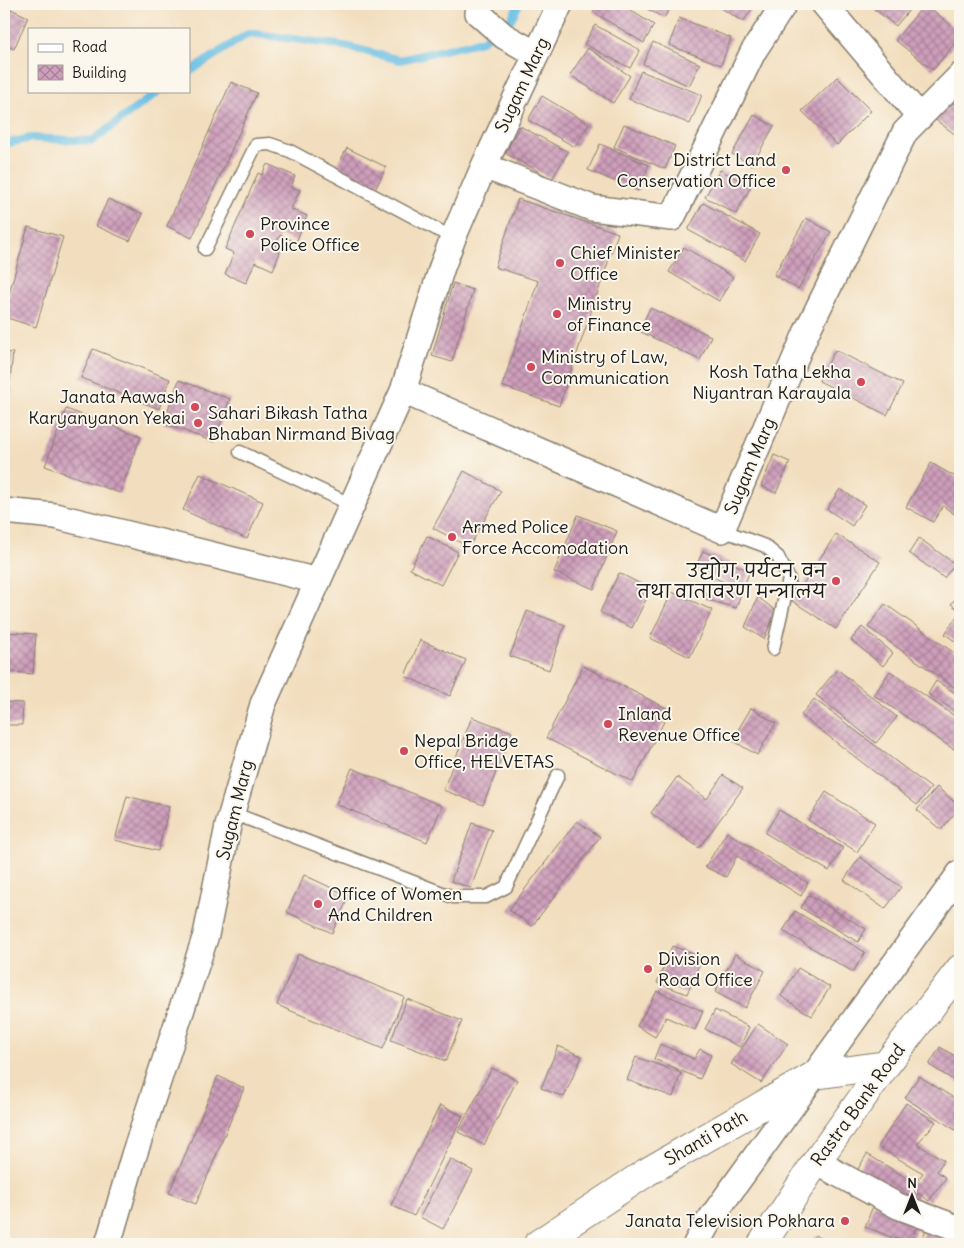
<svg xmlns="http://www.w3.org/2000/svg" width="964" height="1248" font-family="Delius,'Playpen Sans Deva',sans-serif">
  <style>
    .lines { fill: none; stroke-linecap: round; stroke-linejoin: round }
    .stream { stroke: #67bee4; stroke-width: 8 }
    .building { fill: url(#building-cross-hatch) }
    .lane-casing { stroke: #877d6d; stroke-width: 15 }
    .street-casing { stroke: #877d6d; stroke-width: 28 }
    .secondary-casing { stroke: #877d6d; stroke-width: 30 }
    .lane { stroke: #fff; stroke-width: 12 }
    .street { stroke: #fff; stroke-width: 25 }
    .secondary { stroke: #fff; stroke-width: 28 }
    .poi-dot { fill: #d1495b; stroke: #fbf7ec; stroke-width: 2 }
    .labels { text-anchor: middle; stroke-width: 4; stroke-linejoin: round; paint-order: stroke }
    .street-label { font-size: 18px; fill: #1c1c1c; stroke: #fbf7ec }
    .poi-label { font-size: 18px; fill: #1c1c1c; stroke: #fbf7ec; text-anchor: start }
  </style>
  <defs>
    <pattern id="building-cross-hatch" width="8" height="8" patternUnits="userSpaceOnUse" patternTransform="scale(1.25)"><rect width="8" height="8" fill="#ce9ebb"/><path d="M0 0l8 8M0 8l8-8" fill="none" stroke="#a68097"/></pattern>
  </defs>
  <rect width="100%" height="100%" fill="#fbf7ec"/>
  <filter id="ink" filterUnits="userSpaceOnUse"><feTurbulence type="fractalNoise" baseFrequency=".02" numOctaves="2"/><feDisplacementMap in="SourceGraphic" scale="10" xChannelSelector="R" yChannelSelector="G"/><feConvolveMatrix kernelMatrix="1 2 1 2 8 2 1 2 1" color-interpolation-filters="sRGB"/></filter>
  <filter id="wash" filterUnits="userSpaceOnUse"><feTurbulence type="fractalNoise" baseFrequency=".0096" numOctaves="4" result="noise"/><feDisplacementMap in="SourceGraphic" scale="20" xChannelSelector="R" yChannelSelector="G"/><feGaussianBlur stdDeviation="1.12" result="paint"/><feColorMatrix in="noise" values="0 0 0 0 0 0 0 0 0 0 0 0 0 0 0 0 0 1.4 0 .05"/><feComposite in="paint" operator="in"/></filter>
  <g filter="url(#wash)">
    <rect width="100%" height="100%" fill="#f2debe"/>
    <g class="lines">
      <path class="stream" d="M189,72L249,33L345,46L400,60L482,41L511,19L519,4
        M4,144L31,138L92,141L159,91"/>
    </g>
    <g id="blocks">
      <path class="building" d="M598,4H620L654,25L644,43L593,12Z
        M638,4H672L664,18Z
        M715,4H755L743,22Z
        M876,4H914L896,26L873,8Z
        M925,4L960,32V37L933,70L895,40Z
        M11,9L28,17L14,49L4,44V25Z
        M679,18L731,38L721,65L669,45Z
        M595,25L640,50L630,68L584,44Z
        M653,42L700,64L689,86L643,64Z
        M588,48L630,76L613,103L570,75Z
        M641,71L702,95L690,124L629,99Z
        M837,77L871,111L837,145L802,111Z
        M231,82L257,93L192,238L167,226Z
        M542,96L589,124L575,147L528,120Z
        M947,99L960,108V138L933,118Z
        M754,115L774,126L752,165L732,154Z
        M624,124L675,146L665,169L614,147Z
        M520,126L568,152L552,179L505,153Z
        M600,144L649,165L638,191L588,170Z
        M347,148L386,167L375,190L335,171Z
        M267,164L295,176L291,187L300,190L291,209L307,216L296,242L280,235L274,249L280,252L273,270L255,262L246,283L225,274L234,253L225,249L258,173L262,175Z
        M720,170L751,186L736,214L705,197Z
        M108,199L143,214L130,241L96,226Z
        M518,199L618,233L559,406L502,386L538,281L495,267Z
        M703,203L760,234L745,261L688,230Z
        M806,218L831,232L798,289L774,275Z
        M28,227L63,237L36,327L4,317V311Z
        M684,247L733,277L719,301L669,272Z
        M453,283L473,290L452,362L432,356Z
        M650,308L711,336L700,360L639,331Z
        M93,349L170,379L159,409L81,378Z
        M835,350L903,384L887,415L819,381Z
        M4,352L13,353L8,398L4,397Z
        M179,380L230,399L214,442L163,423Z
        M66,409L141,436L120,493L45,466Z
        M774,455L790,462L776,493L761,486Z
        M931,463L959,479L960,476V518L943,506L933,522L906,507Z
        M464,471L501,491L469,547L433,528Z
        M200,474L263,502L247,539L183,510Z
        M840,489L865,505L852,526L827,509Z
        M578,515L617,531L594,589L554,572Z
        M836,534L880,562L836,629L792,601Z
        M427,536L458,552L441,585L410,569Z
        M919,538L955,564L944,578L909,553Z
        M703,551L750,571L742,590L695,569Z
        M619,573L651,589L632,628L600,612Z
        M710,581L742,591L736,608L705,599Z
        M672,592L712,610L690,657L650,638Z
        M960,593V611L951,604Z
        M758,597L776,611L764,639L745,627Z
        M885,604L960,657V691L868,627Z
        M527,611L565,625L549,670L510,656Z
        M956,617L960,620V645L945,634Z
        M862,627L893,653L883,666L851,640Z
        M4,632L36,634L33,674L4,671Z
        M420,640L466,660L450,696L405,676Z
        M583,666L670,710L633,782L546,738Z
        M837,669L897,717L876,743L816,695Z
        M890,671L960,720V738L953,749L874,695Z
        M936,681L960,696V714L928,694Z
        M814,699L931,788L917,805L801,715Z
        M4,702L23,703L22,725H4Z
        M751,708L776,723L757,755L732,740Z
        M472,717L512,732L483,805L443,790Z
        M352,768L442,806L427,842L336,804Z
        M723,775L743,788L699,848L651,813L677,777L707,799Z
        M937,787L960,807L941,830L917,810Z
        M826,792L875,823L857,852L808,820Z
        M127,796L169,807L158,851L115,840Z
        M779,810L843,848L829,871L765,833Z
        M577,821L600,837L532,926L509,910Z
        M472,823L492,830L471,888L451,881Z
        M727,832L808,883L801,896L737,856L726,877L705,867Z
        M860,857L901,887L885,909L844,880Z
        M304,875L349,896L332,933L287,912Z
        M809,895L866,929L858,942L801,908Z
        M795,911L865,952L853,972L783,931Z
        M672,946L702,957L687,994L657,983Z
        M298,954L404,997L383,1049L277,1005Z
        M735,954L765,971L745,1008L715,992Z
        M798,968L830,987L812,1016L781,996Z
        M657,991L703,1011L695,1030L666,1017L655,1037L637,1026Z
        M407,999L462,1021L446,1061L391,1040Z
        M715,1010L749,1027L740,1047L705,1029Z
        M758,1024L788,1044L761,1083L731,1064Z
        M660,1044L694,1059L700,1049L711,1055L700,1079L654,1059Z
        M558,1046L582,1056L564,1097L541,1088Z
        M940,1047L960,1059V1084L929,1065Z
        M636,1057L681,1073L673,1097L627,1080Z
        M492,1068L517,1080L484,1145L458,1132Z
        M218,1076L244,1088L196,1204L169,1193Z
        M919,1076L960,1102V1133L905,1098Z
        M906,1103L936,1122L917,1144L944,1160L937,1171L946,1178L929,1201L919,1193L911,1206L856,1172L867,1154L915,1183L923,1173L878,1147Z
        M440,1105L463,1116L414,1216L391,1205Z
        M450,1159L473,1171L443,1229L420,1217Z
        M874,1203L919,1220L910,1244L865,1227Z
        M930,1220L960,1232V1244H920Z
        M815,1235L828,1244H809Z"/>
    </g>
  </g>
  <g filter="url(#ink)">
    <use href="#blocks" fill-opacity="0" stroke="#877d6d" stroke-width="1"/>
    <g class="lines">
      <g class="lane-casing">
        <path id="lane" d="M205,249L256,145L270,144L290,151L453,238
          M240,452L352,505
          M722,530L765,546L778,557L789,579L773,649
          M232,813L453,897H486L506,887L558,775"/>
      </g>
      <g class="street-casing">
        <path id="street" d="M824,4L920,117
          M478,13L504,36L536,54
          M484,166L592,208L672,218L753,52L784,4
          M403,391L722,530L807,331L905,132L960,76
          M4,511L55,516L318,581
          M816,1162L898,1206L960,1229
          M108,1244L134,1155L206,935L228,826L263,704L403,391L442,267L453,238L484,166L560,4
          M696,1244L709,1221L960,873"/>
      </g>
      <g class="secondary-casing">
        <path id="secondary" d="M538,1244L647,1172L815,1075L886,1065
          M762,1244L816,1162L886,1065L960,969"/>
      </g>
      <use href="#lane" class="lane"/>
      <use href="#street" class="street"/>
      <use href="#secondary" class="secondary"/>
    </g>
  </g>
  <g class="poi-dot">
    <circle cx="786" cy="170" r="5"/>
    <circle cx="250" cy="234" r="5"/>
    <circle cx="560" cy="263" r="5"/>
    <circle cx="557" cy="314" r="5"/>
    <circle cx="531" cy="367" r="5"/>
    <circle cx="861" cy="382" r="5"/>
    <circle cx="195" cy="407" r="5"/>
    <circle cx="198" cy="423" r="5"/>
    <circle cx="452" cy="537" r="5"/>
    <circle cx="836" cy="581" r="5"/>
    <circle cx="608" cy="724" r="5"/>
    <circle cx="404" cy="751" r="5"/>
    <circle cx="318" cy="904" r="5"/>
    <circle cx="648" cy="969" r="5"/>
    <circle cx="845" cy="1221" r="5"/>
  </g>
  <g class="labels">
    <g class="street-label">
      <text transform="translate(522 85) rotate(-65)" y="6">Sugam Marg</text>
      <text transform="translate(750 466) rotate(-67)" y="6">Sugam Marg</text>
      <text transform="translate(235 810) rotate(-76)" y="6">Sugam Marg</text>
      <text transform="translate(858 1105) rotate(-54)" y="6">Rastra Bank Road</text>
      <text transform="translate(706 1138) rotate(-30)" y="6">Shanti Path</text>
    </g>
    <g class="poi-label">
      <text x="776" y="166" text-anchor="end">District Land<tspan x="776" dy="21">Conservation Office</tspan></text>
      <text x="260" y="230">Province<tspan x="260" dy="21">Police Office</tspan></text>
      <text x="570" y="259">Chief Minister<tspan x="570" dy="21">Office</tspan></text>
      <text x="567" y="310">Ministry<tspan x="567" dy="21">of Finance</tspan></text>
      <text x="541" y="363">Ministry of Law,<tspan x="541" dy="21">Communication</tspan></text>
      <text x="851" y="378" text-anchor="end">Kosh Tatha Lekha<tspan x="851" dy="21">Niyantran Karayala</tspan></text>
      <text x="185" y="403" text-anchor="end">Janata Aawash<tspan x="185" dy="21">Karyanyanon Yekai</tspan></text>
      <text x="208" y="419">Sahari Bikash Tatha<tspan x="208" dy="21">Bhaban Nirmand Bivag</tspan></text>
      <text x="462" y="533">Armed Police<tspan x="462" dy="21">Force Accomodation</tspan></text>
      <text x="826" y="577" text-anchor="end">उद्योग, पर्यटन, वन<tspan x="826" dy="21">तथा वातावरण मन्त्रालय</tspan></text>
      <text x="618" y="720">Inland<tspan x="618" dy="21">Revenue Office</tspan></text>
      <text x="414" y="747">Nepal Bridge<tspan x="414" dy="21">Office, HELVETAS</tspan></text>
      <text x="328" y="900">Office of Women<tspan x="328" dy="21">And Children</tspan></text>
      <text x="658" y="965">Division<tspan x="658" dy="21">Road Office</tspan></text>
      <text x="835" y="1227" text-anchor="end">Janata Television Pokhara</text>
    </g>
  </g>
  <rect width="964" height="1248" fill="none" stroke="#fbf7ec" stroke-width="20"/>
  <rect x="28" y="28" width="162" height="65" fill="#fbf7ec" stroke="#a29f99"/>
  <rect x="38" y="44" width="25" height="8" fill="#ffffff" stroke="#a29f99"/>
  <text x="72" y="52" font-size="15" fill="#1c1c1c">Road</text>
  <rect x="38" y="65" width="25" height="15" fill="url(#building-cross-hatch)" stroke="#a29f99"/>
  <text x="72" y="78" font-size="15" fill="#1c1c1c">Building</text>
  <g transform="translate(912 1196)" stroke="#fbf7ec" stroke-width="4" paint-order="stroke">
  <path d="M0-4L9 19L0 12L-9 19Z" fill="#1c1c1c"/>
  <text y="-8" font-size="14" font-weight="bold" text-anchor="middle" fill="#1c1c1c">N</text>
  </g>
</svg>
